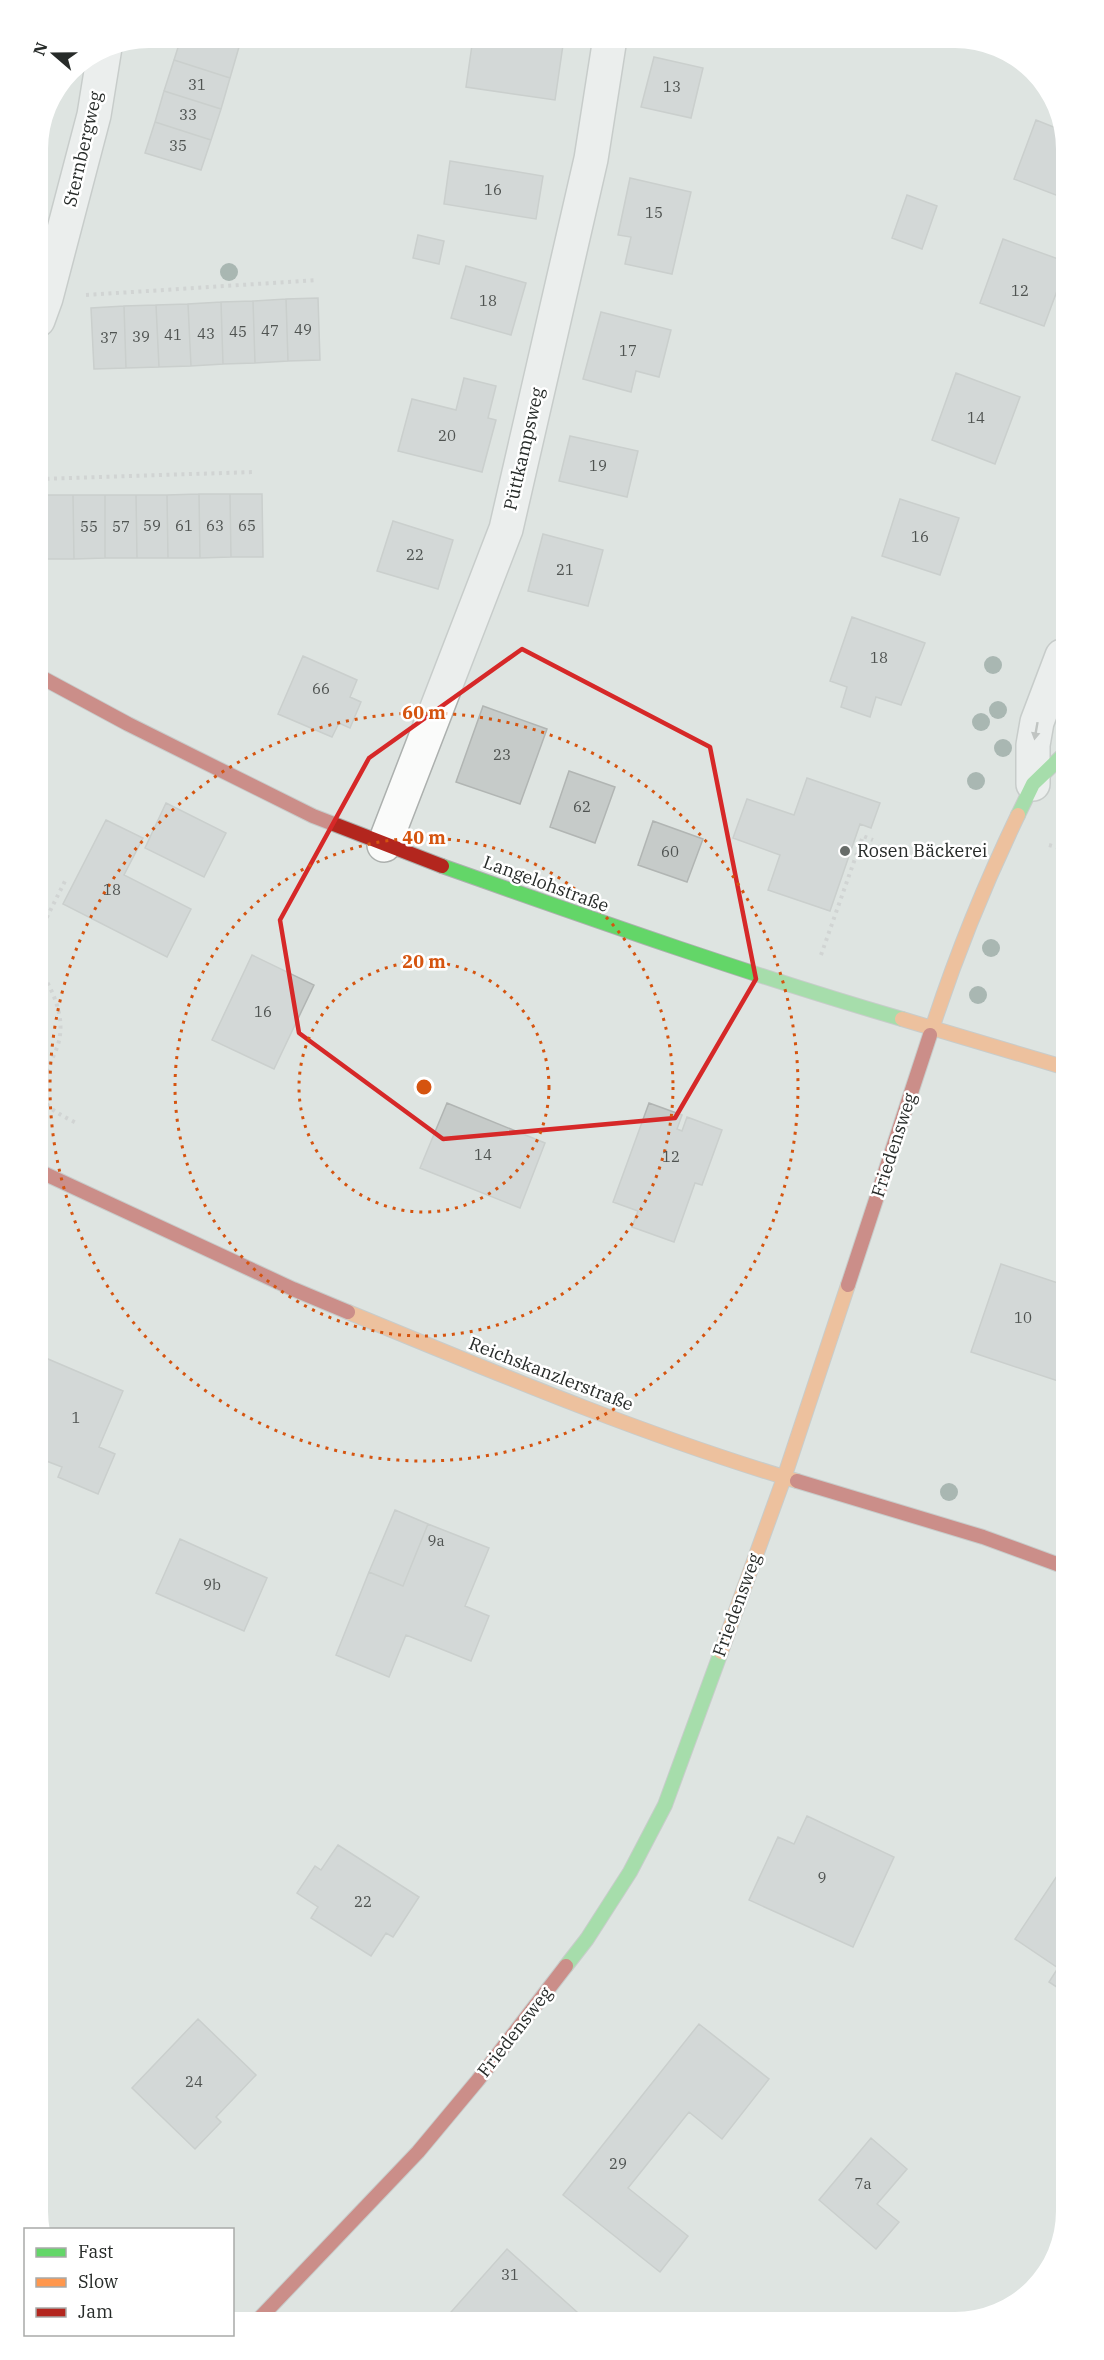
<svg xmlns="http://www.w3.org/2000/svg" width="1104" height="2360" font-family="'IBM Plex Serif',serif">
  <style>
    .building { fill: #c6cbc9; stroke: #b1b5b3; stroke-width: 1.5 }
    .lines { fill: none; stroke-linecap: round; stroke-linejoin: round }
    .street-casing { stroke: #acb0ae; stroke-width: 36 }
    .fast-casing { stroke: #acb0ae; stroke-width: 16 }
    .slow-casing { stroke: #acb0ae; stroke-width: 16 }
    .jam-casing { stroke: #acb0ae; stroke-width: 16 }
    .path { stroke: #c0c2c1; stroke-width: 4; stroke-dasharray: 3 4.5; stroke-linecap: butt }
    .street { stroke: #fafbfa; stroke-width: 33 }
    .fast { stroke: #63d668; stroke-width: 14 }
    .slow { stroke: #ff974d; stroke-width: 14 }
    .jam { stroke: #b3261e; stroke-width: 14 }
    .tree { fill: #698179 }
    .oneway { fill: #9b9d9c }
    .marked { fill: none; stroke: #d62828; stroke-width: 4.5; stroke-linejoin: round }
    .ring { fill: none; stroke: #d5540f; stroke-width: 3; stroke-dasharray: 3 6 }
    .poi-dot { fill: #676c69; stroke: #fff; stroke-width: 2 }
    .labels { text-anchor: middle; stroke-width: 5; stroke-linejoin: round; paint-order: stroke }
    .number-label { font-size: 15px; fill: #4f5351 }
    .street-label { font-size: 18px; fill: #272b29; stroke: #fff }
    .poi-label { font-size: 18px; fill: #272b29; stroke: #fff; text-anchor: start }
    .centre { fill: #d5540f; stroke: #fff; stroke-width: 3 }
    .ring-label { font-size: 18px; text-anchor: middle; font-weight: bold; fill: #d5540f; stroke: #fff; stroke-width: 5; stroke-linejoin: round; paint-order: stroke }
  </style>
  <rect width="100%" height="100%" fill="#dee4e1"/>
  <path class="building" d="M181,38H209L239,47L230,78L174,60Z
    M209,38H243L239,47Z
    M473,38H564L555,100L466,87Z
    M654,57L703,68L691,118L641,107Z
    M174,60L230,78L221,109L164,91Z
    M164,91L221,109L211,140L155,122Z
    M1036,120L1061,130V197L1014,179Z
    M155,122L211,140L201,170L145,153Z
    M450,161L543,176L536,219L444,204Z
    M630,178L691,192L672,274L625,264L631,237L618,235Z
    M907,195L937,206L922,249L892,238Z
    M418,235L444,241L439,264L413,258Z
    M1003,239L1061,260V280L1044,326L980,303Z
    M466,266L526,283L511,335L451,318Z
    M318,298L320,360L288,361L286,299Z
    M286,299L288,361L255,363L253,301Z
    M253,301L255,363L223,364L221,302Z
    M221,302L223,364L191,366L188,304Z
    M188,304L191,366L159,367L156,305Z
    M156,305L159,367L126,368L124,306Z
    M124,306L126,368L94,369L91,308Z
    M601,312L671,330L659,377L636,371L631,392L583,379Z
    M956,373L1020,397L995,464L932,440Z
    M464,378L496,386L488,418L496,420L482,472L398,451L412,399L456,410Z
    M570,436L638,451L627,497L559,481Z
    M199,494L200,558H168L167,495Z
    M199,494H230L231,557L200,558Z
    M230,494H262L263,557H231Z
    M39,495H42V559H39Z
    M42,495H73L74,559H42Z
    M73,495H105V558L74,559Z
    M105,495H136L137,558H105Z
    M136,495H167L168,558H137Z
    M900,499L959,518L940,575L882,556Z
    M393,521L453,540L438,589L377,571Z
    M543,534L603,550L588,606L528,591Z
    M852,617L925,643L901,705L876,697L870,717L841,707L847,687L830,681Z
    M303,656L357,680L350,697L361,702L350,728L339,723L332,737L278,714Z
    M483,706L547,729L520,804L456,782Z
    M569,771L615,787L595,843L550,827Z
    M807,778L880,803L871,828L860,824L830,911L768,890L780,855L733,838L747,799L794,815Z
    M166,803L226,833L204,877L145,848Z
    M106,820L143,838L124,875L191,909L167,957L63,904Z
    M653,821L703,839L687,882L638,865Z
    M252,955L314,985L274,1069L212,1040Z
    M447,1103L545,1143L520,1208L420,1168Z
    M649,1103L682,1115L677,1129L682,1131L687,1117L722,1130L702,1185L695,1183L674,1242L632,1227L638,1211L613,1202Z
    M1001,1264L1064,1285V1383L971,1352Z
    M41,1356L123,1391L99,1447L115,1454L98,1494L58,1477L62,1467L41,1459L45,1445L41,1444Z
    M395,1510L428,1524L403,1586L369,1572Z
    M428,1524L489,1548L465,1606L489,1616L471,1661L406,1635L389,1677L336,1655L369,1572L403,1586Z
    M180,1539L267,1578L244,1631L156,1593Z
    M807,1816L894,1857L853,1947L749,1900L778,1837L794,1844Z
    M338,1845L419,1897L393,1937L386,1933L371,1956L311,1918L318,1907L297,1893L315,1866L321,1870Z
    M1065,1864L1066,1993L1049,1982L1058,1968L1015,1939Z
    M198,2019L256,2075L216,2117L221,2122L195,2149L132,2088Z
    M699,2024L769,2079L722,2139L689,2112L628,2188L688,2236L660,2272L563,2195Z
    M871,2138L907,2169L877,2204L899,2222L876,2249L819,2200Z
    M507,2249L577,2312L571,2319L444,2320Z"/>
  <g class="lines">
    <g class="street-casing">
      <path id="street" d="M38,320L46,298L94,115L105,47
        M1033,784V745L1037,722L1062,656
        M384,845L506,529L591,159L610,38"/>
    </g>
    <g class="fast-casing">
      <path id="fast" d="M1018,815L1033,784L1062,756
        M442,866C595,920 747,974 902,1019
        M566,1966L587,1939L630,1872L665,1805L721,1652"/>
    </g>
    <g class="slow-casing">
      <path id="slow" d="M902,1019L1063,1067
        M930,1035C954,960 984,886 1018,815
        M348,1312C496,1373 643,1435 797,1481
        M721,1652L784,1478L848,1285"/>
    </g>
    <g class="jam-casing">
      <path id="jam" d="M39,676L128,724L313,816L442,866
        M41,1172L293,1289L348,1312
        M848,1285L930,1035
        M797,1481L983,1537L1065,1567
        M257,2321L418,2152L478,2080L566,1966"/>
    </g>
    <path class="path" d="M86,295L318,280
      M39,479L254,472
      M1049,845L1063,849
      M40,931L65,881
      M821,955L863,836L873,840
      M40,970C52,989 63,1012 60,1035C58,1057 35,1079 45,1101C51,1112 68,1118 78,1124"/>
    <use href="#street" class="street"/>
    <use href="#fast" class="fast"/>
    <use href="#slow" class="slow"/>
    <use href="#jam" class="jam"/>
  </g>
  <g class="tree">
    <circle cx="229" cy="272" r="9"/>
    <circle cx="993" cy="665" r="9"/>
    <circle cx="998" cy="710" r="9"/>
    <circle cx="981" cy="722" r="9"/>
    <circle cx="1003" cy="748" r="9"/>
    <circle cx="976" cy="781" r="9"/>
    <circle cx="991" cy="948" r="9"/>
    <circle cx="978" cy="995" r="9"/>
    <circle cx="949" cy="1492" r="9"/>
  </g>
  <defs><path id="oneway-solid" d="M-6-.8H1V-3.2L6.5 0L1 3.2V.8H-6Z" transform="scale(1.5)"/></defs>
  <use class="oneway" href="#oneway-solid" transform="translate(1036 731) rotate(100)"/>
  <path d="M0 0H1104V2360H0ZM522,649L710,747L756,979L675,1118L443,1139L299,1033L280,920L369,758Z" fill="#dee4e1" fill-opacity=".55" fill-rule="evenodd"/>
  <path class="marked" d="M522,649L710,747L756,979L675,1118L443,1139L299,1033L280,920L369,758Z"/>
  <g class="ring">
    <circle cx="424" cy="1087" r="125"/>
    <circle cx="424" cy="1087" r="249"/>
    <circle cx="424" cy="1087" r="374"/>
  </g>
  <circle class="poi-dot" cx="845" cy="851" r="6"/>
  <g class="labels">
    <g class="number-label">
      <text x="197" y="90">31</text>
      <text x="672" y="92">13</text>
      <text x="188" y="120">33</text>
      <text x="178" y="151">35</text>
      <text x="493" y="195">16</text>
      <text x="654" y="218">15</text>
      <text x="1020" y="296">12</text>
      <text x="488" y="306">18</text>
      <text x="303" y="335">49</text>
      <text x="270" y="336">47</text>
      <text x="238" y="337">45</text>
      <text x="206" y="339">43</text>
      <text x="173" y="340">41</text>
      <text x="141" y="342">39</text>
      <text x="109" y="343">37</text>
      <text x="628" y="356">17</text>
      <text x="976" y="423">14</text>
      <text x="447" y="441">20</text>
      <text x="598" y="471">19</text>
      <text x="152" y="531">59</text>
      <text x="184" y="531">61</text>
      <text x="215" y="531">63</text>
      <text x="247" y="531">65</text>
      <text x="89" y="532">55</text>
      <text x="121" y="532">57</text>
      <text x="920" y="542">16</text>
      <text x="415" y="560">22</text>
      <text x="565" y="575">21</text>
      <text x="879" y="663">18</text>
      <text x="321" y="694">66</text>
      <text x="502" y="760">23</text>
      <text x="582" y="812">62</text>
      <text x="670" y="857">60</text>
      <text x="112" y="895">18</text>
      <text x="263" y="1017">16</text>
      <text x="483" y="1160">14</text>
      <text x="671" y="1162">12</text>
      <text x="1023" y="1323">10</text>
      <text x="76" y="1423">1</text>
      <text x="436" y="1546">9a</text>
      <text x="212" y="1590">9b</text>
      <text x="822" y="1883">9</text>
      <text x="363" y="1907">22</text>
      <text x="194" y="2087">24</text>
      <text x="618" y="2169">29</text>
      <text x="863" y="2189">7a</text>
      <text x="510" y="2280">31</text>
    </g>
    <g class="street-label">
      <text transform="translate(83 149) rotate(-77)" y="6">Sternbergweg</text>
      <text transform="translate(524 449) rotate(-77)" y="6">Püttkampsweg</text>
      <text transform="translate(546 884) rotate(20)" y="6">Langelohstraße</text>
      <text transform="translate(894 1145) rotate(-72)" y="6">Friedensweg</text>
      <text transform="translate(551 1374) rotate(21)" y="6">Reichskanzlerstraße</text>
      <text transform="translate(737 1605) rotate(-70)" y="6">Friedensweg</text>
      <text transform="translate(515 2032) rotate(-52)" y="6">Friedensweg</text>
    </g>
    <g class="poi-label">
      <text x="857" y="857">Rosen Bäckerei</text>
    </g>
  </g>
  <path d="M0 0H1104V2360H0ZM149 48H955A101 101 0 0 1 1056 149V2211A101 101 0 0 1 955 2312H149A101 101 0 0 1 48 2211V149A101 101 0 0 1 149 48Z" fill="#fff" fill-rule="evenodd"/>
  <circle cx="424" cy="1087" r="9" class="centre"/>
  <g class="ring-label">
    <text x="424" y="719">60 m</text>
    <text x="424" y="844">40 m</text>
    <text x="424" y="968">20 m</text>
  </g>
  <rect x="24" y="2228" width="210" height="108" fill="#ffffff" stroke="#a9aaa9" stroke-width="1.5"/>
  <rect x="36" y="2248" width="30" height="9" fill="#63d668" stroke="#a9aaa9" stroke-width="1.5"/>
  <text x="78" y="2258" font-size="18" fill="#272b29">Fast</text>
  <rect x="36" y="2278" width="30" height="9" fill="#ff974d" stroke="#a9aaa9" stroke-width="1.5"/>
  <text x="78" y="2288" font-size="18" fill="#272b29">Slow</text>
  <rect x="36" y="2308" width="30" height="9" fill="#b3261e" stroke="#a9aaa9" stroke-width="1.5"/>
  <text x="78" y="2318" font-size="18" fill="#272b29">Jam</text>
  <g transform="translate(54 54) rotate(290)" stroke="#ffffff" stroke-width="4.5" paint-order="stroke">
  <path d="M0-4.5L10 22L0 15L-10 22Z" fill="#272b29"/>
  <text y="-9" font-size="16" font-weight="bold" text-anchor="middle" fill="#272b29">N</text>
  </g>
</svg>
